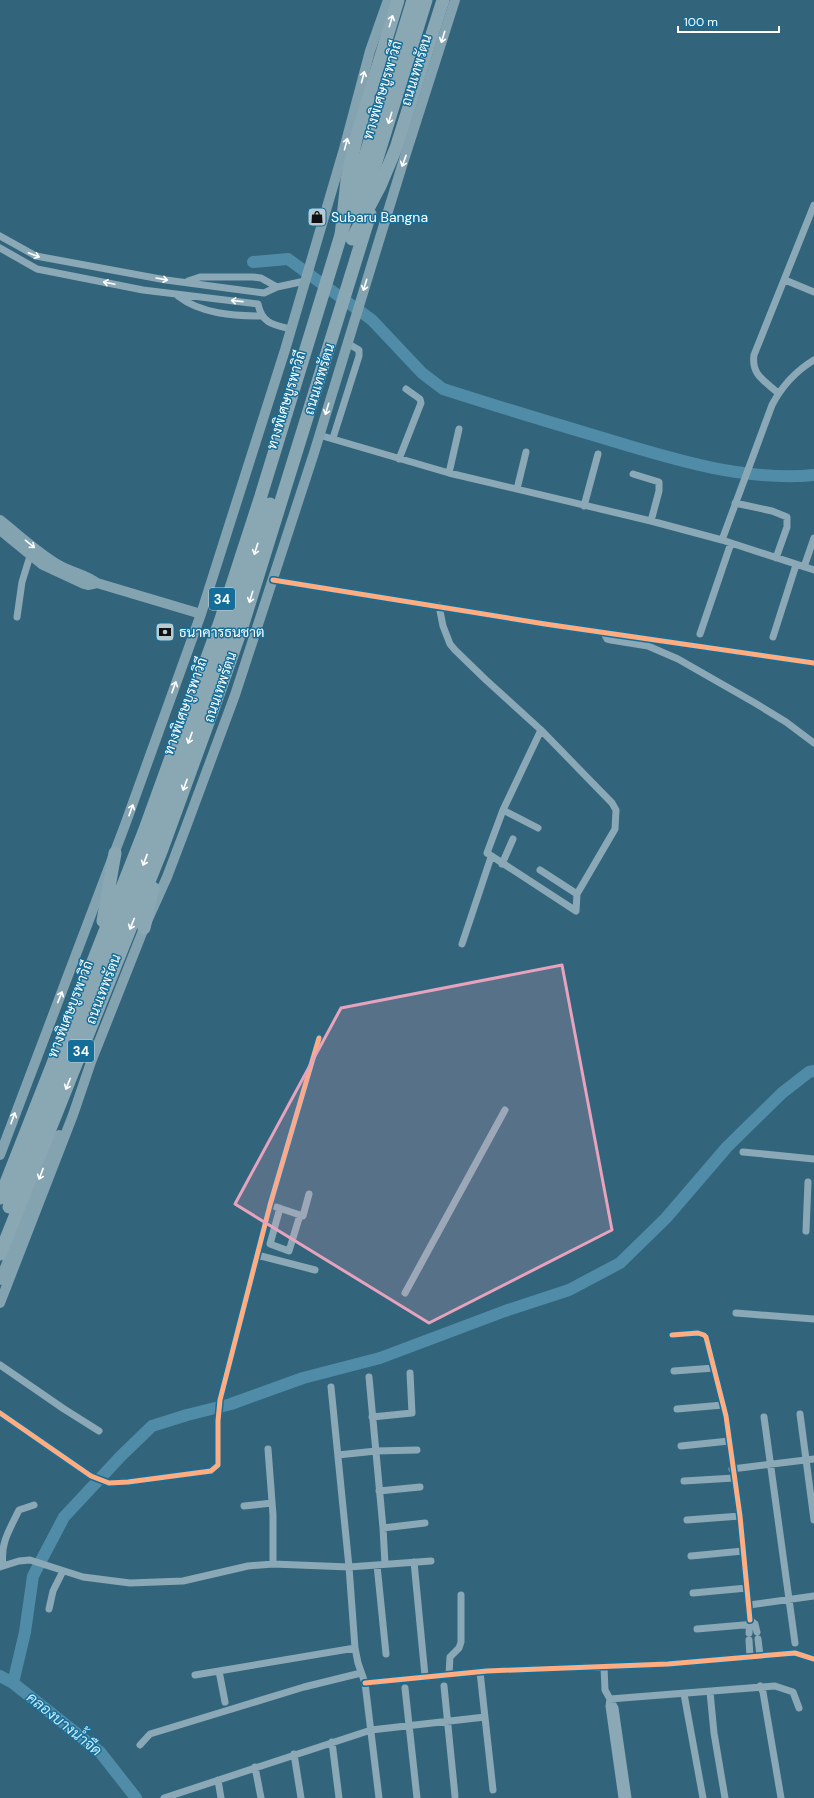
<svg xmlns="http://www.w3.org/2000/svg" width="814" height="1798" font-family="'DM Sans',Sarabun,sans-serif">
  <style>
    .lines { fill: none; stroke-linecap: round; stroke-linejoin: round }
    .river { stroke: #508ca8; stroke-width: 12 }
    .street { stroke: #8aa8b6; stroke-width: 7 }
    .secondary { stroke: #84a3b1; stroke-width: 10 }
    .highway { stroke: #8aa7b4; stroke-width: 13 }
    .highway-bridge { stroke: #8aa7b4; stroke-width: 13 }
    .cycleway-casing { stroke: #146e99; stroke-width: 8 }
    .cycleway { stroke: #ffac80; stroke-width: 5 }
    .oneway { stroke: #fff }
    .marked { fill: #e7a3bd; fill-opacity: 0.2; stroke: #e7a3bd; stroke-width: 3; stroke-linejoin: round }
    .labels { text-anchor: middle; stroke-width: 3; stroke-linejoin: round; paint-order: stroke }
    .shield { fill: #146e99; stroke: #b8d4e0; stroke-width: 1 }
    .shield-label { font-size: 13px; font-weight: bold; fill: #fff }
    .street-label { font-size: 14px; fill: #fff; stroke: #146e99 }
    .poi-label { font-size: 14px; fill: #fff; stroke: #146e99; text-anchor: start }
    .water-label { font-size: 15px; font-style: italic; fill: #caecfb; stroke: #146e99 }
  </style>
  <rect width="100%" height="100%" fill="#32647b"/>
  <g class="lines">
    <path class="river" d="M253,262L288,259L372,320L422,373L443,389C496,406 549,422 603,438C669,458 744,482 814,475
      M0,1676L13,1683L100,1752L136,1798
      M13,1683L25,1632L33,1576L64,1517L121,1456L152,1426L187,1415L231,1404L303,1378L380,1358L505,1311L569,1290L620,1263L666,1218L727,1147L782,1093L809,1072L814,1071"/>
    <path class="street" d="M0,236L36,256L166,280L264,293L277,287L305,281
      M0,248L37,269L143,290L258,304C262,324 274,325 291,329
      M785,280L814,292
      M188,281L200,277H253L261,278L277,287
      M178,296C201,314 234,316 262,316
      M778,393C765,381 751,375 754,355L814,205
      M319,435L449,473L651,521L722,540L814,570
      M333,438L359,356V350L347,343
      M399,459L421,403L420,399L406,389
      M449,473L459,429
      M633,474L659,482V491L651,521
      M517,489L526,452
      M735,503L772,511L787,517V527L776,558
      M584,506L598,454
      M722,540L772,405C782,386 796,371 814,360
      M804,567L814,538
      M273,580L545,624L814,663
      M439,606L443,626L450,644L455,650L486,680L541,730L612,803L616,810L615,829L577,894L540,870
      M17,617L22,582L30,556
      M604,633L607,639L611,640L648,646L678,659L755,703L786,722L814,743
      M700,634L731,543
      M773,637L796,565
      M541,730L503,810L487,853L576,911L577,894
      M503,810L538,828
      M502,864L513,839
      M462,944L491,857
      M743,1152L814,1159
      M276,1207L303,1216L309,1194
      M280,1208L270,1244L289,1251L300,1215
      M806,1231L808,1182
      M257,1255L315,1270
      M405,1293L505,1110
      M736,1313L814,1319
      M672,1335L698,1333L704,1335L706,1337L726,1416L740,1516L750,1620
      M0,1365L64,1409L99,1431
      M674,1371L714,1368
      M369,1377L383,1528L385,1564
      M331,1387L349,1567L355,1648L358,1663L365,1683L379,1798
      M677,1409L723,1405
      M0,1413L91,1476L109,1483L128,1482L211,1471L218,1465V1421L220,1400L270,1205L319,1038
      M800,1414L814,1520
      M372,1417L412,1413L410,1373
      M764,1417L795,1643
      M681,1446L729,1441
      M268,1449L273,1515V1564
      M338,1455L376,1451L417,1450
      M732,1469L814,1459
      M684,1481L734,1478
      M379,1491L420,1487
      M244,1506L272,1503
      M687,1520L740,1516
      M383,1528L425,1523
      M691,1556L743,1551
      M414,1562L425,1676
      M3,1565C0,1543 10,1529 19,1510L34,1505
      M377,1565L386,1654
      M0,1567L19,1561L30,1560L83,1577L130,1583L183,1581L248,1566L273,1564L349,1567L431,1561
      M693,1593L747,1588
      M749,1605L814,1596
      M49,1609L53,1591L63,1571
      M697,1629L755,1624
      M749,1633L750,1620L755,1624L757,1632
      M758,1639L760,1656
      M749,1640L750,1657
      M604,1667L605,1690L615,1708L628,1798
      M219,1671L225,1702
      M480,1672L493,1790
      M449,1674L450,1657L459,1648L461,1642V1595
      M195,1675L355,1648
      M365,1683L487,1671L668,1664L795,1653L814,1659
      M444,1686L455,1796
      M760,1686L763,1692L781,1798
      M405,1688L417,1798
      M710,1692L714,1733L725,1798
      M684,1694L703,1798
      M332,1742L339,1798
      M140,1745L150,1734L304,1687L361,1673
      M294,1754L301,1798
      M255,1767L261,1798
      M218,1780L221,1798
      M164,1798L371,1730L485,1717
      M622,1798L609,1706L610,1699L775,1686L793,1692L799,1708"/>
    <path class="secondary" d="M0,520C19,535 37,552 57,564C70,572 85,574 97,583L201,614
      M0,530L43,565L84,584L88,585L97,583
      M0,1155L125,825L201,614L285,350L344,149L370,51L388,0
      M0,1280L59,1135
      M0,1303L73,1115L91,1062L144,928L167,877L186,827L235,695L314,453L401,169L455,0"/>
    <path class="highway" d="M358,220L426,0
      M103,921L115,853
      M144,928L153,888
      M0,1198L144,832L220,622L260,499L413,0
      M9,1207L155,835L229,631L270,504
      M0,1254L162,849L213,709L242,627L370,214"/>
    <path class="highway-bridge" d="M341,236L347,180L356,139L398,0
      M352,239L380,186L396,148L443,0"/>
    <g class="cycleway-casing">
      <path id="cycleway" d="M273,580L545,624L814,663
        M672,1335L698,1333L704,1335L706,1337L726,1416L740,1516L750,1620
        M0,1413L91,1476L109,1483L128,1482L211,1471L218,1465V1421L220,1400L270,1205L319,1038
        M365,1683L487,1671L668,1664L795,1653L814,1659"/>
    </g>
    <use href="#cycleway" class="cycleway"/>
  </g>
  <defs><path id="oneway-shaft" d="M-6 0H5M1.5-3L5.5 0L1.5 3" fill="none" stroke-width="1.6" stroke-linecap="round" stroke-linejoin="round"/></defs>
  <g class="oneway">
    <use href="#oneway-shaft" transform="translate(391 21) rotate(-73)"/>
    <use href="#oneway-shaft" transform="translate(443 37) rotate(107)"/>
    <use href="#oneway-shaft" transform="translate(363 77) rotate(-75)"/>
    <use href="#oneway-shaft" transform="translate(390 118) rotate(107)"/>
    <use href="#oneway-shaft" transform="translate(346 144) rotate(-75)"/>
    <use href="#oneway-shaft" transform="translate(404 161) rotate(110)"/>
    <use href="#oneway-shaft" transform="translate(34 255) rotate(21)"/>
    <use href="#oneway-shaft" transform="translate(162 279) rotate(10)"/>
    <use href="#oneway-shaft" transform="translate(109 283) rotate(-168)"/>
    <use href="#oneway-shaft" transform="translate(365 285) rotate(107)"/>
    <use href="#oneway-shaft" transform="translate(237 301) rotate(-174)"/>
    <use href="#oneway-shaft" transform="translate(327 409) rotate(107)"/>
    <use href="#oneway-shaft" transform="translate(30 544) rotate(39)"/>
    <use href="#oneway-shaft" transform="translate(256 549) rotate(108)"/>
    <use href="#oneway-shaft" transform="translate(251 597) rotate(107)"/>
    <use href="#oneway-shaft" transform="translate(174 687) rotate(-70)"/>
    <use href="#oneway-shaft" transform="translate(190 738) rotate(110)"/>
    <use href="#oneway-shaft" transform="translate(185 785) rotate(110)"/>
    <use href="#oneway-shaft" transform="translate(131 810) rotate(-70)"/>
    <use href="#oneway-shaft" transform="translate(145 860) rotate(111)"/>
    <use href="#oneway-shaft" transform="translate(132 924) rotate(112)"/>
    <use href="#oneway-shaft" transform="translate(60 997) rotate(-68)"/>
    <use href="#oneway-shaft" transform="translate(68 1084) rotate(112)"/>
    <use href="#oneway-shaft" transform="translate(13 1118) rotate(-70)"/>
    <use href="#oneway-shaft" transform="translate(41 1174) rotate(111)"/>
  </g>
  <path class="marked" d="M562,965L612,1230L429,1323L235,1204L341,1008Z"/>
  <defs>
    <g id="shop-square" transform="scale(1)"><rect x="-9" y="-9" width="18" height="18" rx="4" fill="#b7c9d1" stroke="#146e99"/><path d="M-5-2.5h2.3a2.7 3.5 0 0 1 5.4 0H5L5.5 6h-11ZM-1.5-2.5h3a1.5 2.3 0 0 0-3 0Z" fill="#111"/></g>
    <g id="bank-square" transform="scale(1)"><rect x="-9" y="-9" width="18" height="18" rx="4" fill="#b7c9d1" stroke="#146e99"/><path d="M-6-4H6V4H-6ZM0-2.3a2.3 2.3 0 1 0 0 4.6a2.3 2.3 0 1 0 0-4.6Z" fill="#111"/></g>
  </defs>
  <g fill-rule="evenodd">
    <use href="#shop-square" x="317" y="217"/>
    <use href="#bank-square" x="165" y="632"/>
  </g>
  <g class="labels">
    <g class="shield">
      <rect x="209" y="588" width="26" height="22" rx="3"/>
      <rect x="68" y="1040" width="26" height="22" rx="3"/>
    </g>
    <g class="shield-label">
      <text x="222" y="604">34</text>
      <text x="81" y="1056">34</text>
    </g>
    <g class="street-label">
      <text transform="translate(416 70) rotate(-73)" y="5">ถนนเทพรัตน</text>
      <text transform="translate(382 90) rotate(-73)" y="5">ทางพิเศษบูรพาวิถี</text>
      <text transform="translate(319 379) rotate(-73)" y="5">ถนนเทพรัตน</text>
      <text transform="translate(286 400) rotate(-73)" y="5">ทางพิเศษบูรพาวิถี</text>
      <text transform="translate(220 687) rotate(-71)" y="5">ถนนเทพรัตน</text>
      <text transform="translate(185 706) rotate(-70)" y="5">ทางพิเศษบูรพาวิถี</text>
      <text transform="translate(103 989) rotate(-69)" y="5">ถนนเทพรัตน</text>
      <text transform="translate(70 1009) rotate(-69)" y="5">ทางพิเศษบูรพาวิถี</text>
    </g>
    <g class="poi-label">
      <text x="331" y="222">Subaru Bangna</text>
      <text x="179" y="637">ธนาคารธนชาต</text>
    </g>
    <g class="water-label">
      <text transform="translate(64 1724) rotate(39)" y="5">คลองบางน้ำจืด</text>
    </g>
  </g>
  <path d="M678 26v6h101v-6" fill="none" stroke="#ffffff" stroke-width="2"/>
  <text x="684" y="26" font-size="12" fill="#ffffff" stroke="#146e99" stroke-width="3" paint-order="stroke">100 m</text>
</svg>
